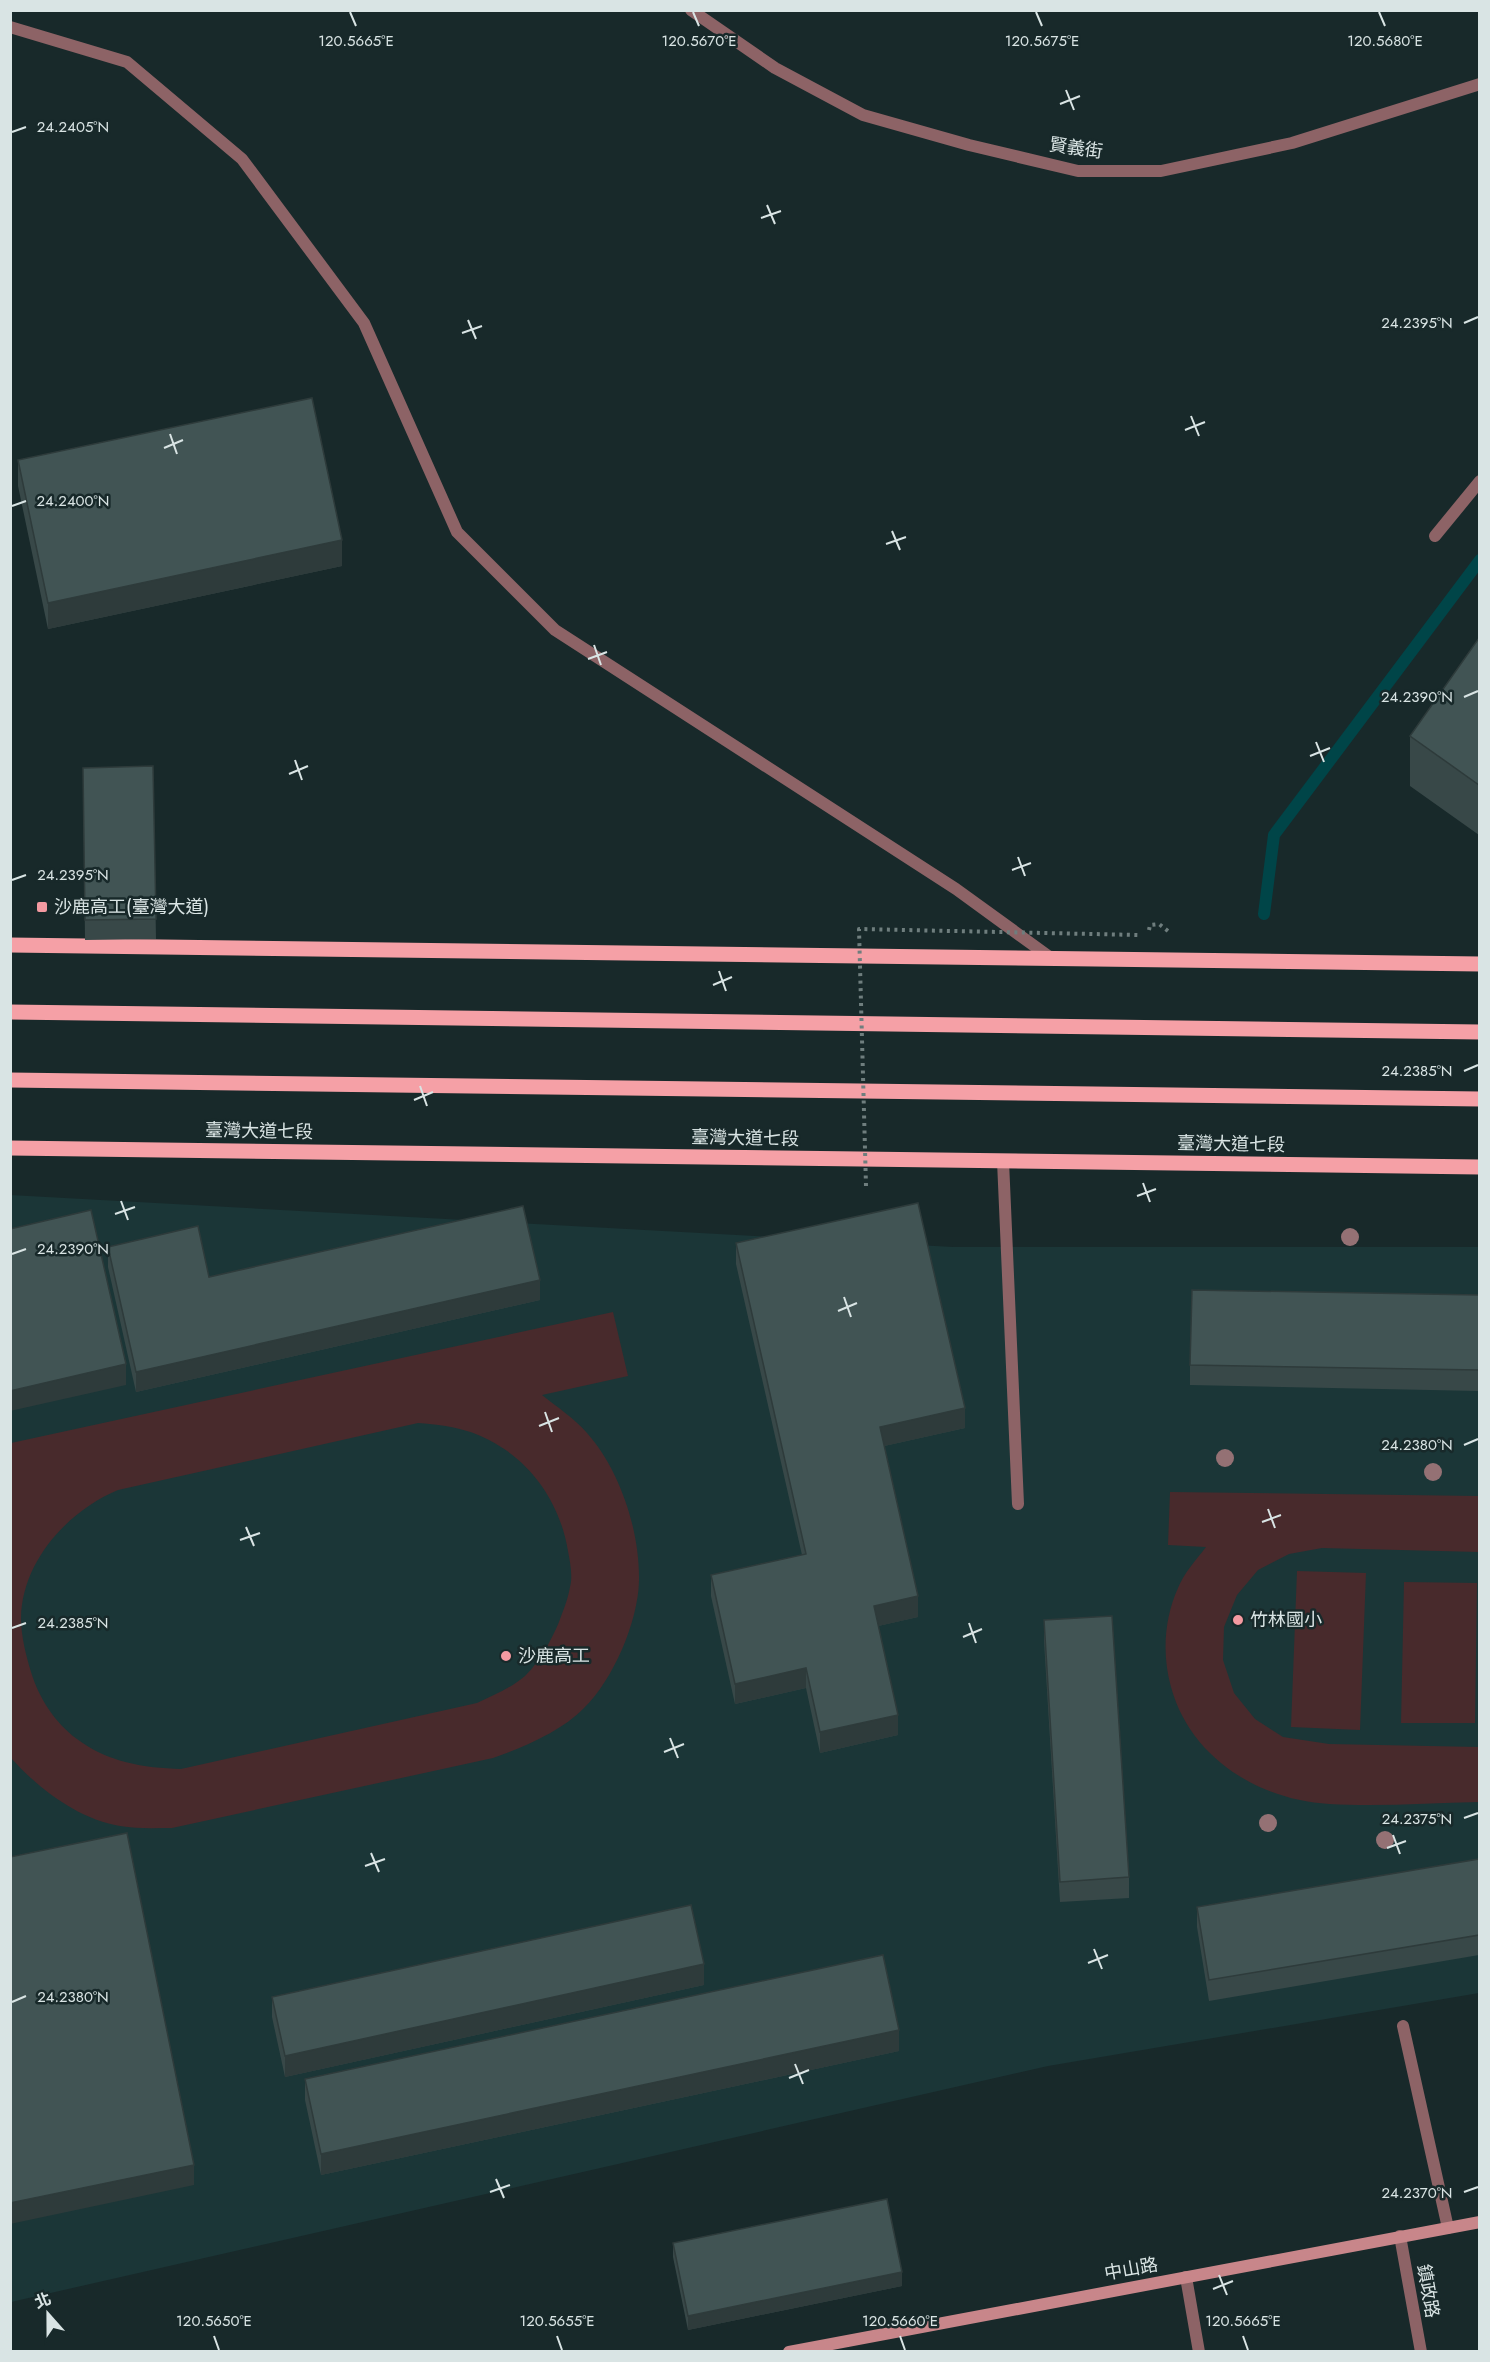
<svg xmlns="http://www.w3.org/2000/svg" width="1490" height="2362" font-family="Jost,'Noto Sans TC',sans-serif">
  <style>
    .built { fill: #1b3637 }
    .green { fill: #482a2c; fill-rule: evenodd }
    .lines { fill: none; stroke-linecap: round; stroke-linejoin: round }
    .stream { stroke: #004548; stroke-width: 12 }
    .path { stroke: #6f7e7e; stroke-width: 4; stroke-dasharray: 3 4.5; stroke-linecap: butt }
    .lane { stroke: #8d6366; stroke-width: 12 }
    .street { stroke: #8d6366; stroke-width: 12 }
    .secondary { stroke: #c8868a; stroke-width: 12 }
    .primary { stroke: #f5a0a6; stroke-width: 15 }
    .path-bridge { stroke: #6f7e7e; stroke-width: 4; stroke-dasharray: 3 4.5; stroke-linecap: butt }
    .tree { fill: #947174 }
    .wall { fill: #384848 }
    .shaded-wall { fill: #2e3b3b }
    .building { fill: #415454; stroke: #2e3b3b; stroke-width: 1.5 }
    .ticks { fill: none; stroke: #d9e4e4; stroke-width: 2 }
    .poi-dot { fill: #f49aa1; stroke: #18292a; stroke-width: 2 }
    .labels { text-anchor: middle; stroke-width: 5; stroke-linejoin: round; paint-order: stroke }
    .street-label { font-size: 18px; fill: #d9e4e4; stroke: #18292a }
    .poi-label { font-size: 18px; fill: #d9e4e4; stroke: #18292a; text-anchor: start }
    .ticks-label { font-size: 15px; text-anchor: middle; fill: #d9e4e4; stroke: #18292a; stroke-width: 5; stroke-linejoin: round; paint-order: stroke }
  </style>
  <rect width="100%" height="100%" fill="#18292a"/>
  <path class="built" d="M10,1195L953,1247H1479V1993L1048,2066L11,2302Z"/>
  <path class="green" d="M613,1312L628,1376L542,1395C557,1407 574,1418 587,1433C620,1470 640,1531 639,1581C638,1622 613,1680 584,1708C562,1731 522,1748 493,1758L172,1828C155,1828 137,1829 120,1826C78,1819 39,1789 11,1758V1443ZM418,1423C443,1425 467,1428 489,1440C532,1462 560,1503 568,1551C570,1562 573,1576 570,1587C568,1599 563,1611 559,1622C551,1641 540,1661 525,1676C511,1688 494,1695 477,1703L181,1769C144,1768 107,1762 77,1739C55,1723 39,1698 31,1672C26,1655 21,1636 21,1618C22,1561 68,1511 118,1490Z
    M1170,1492L1479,1496V1552L1322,1548L1289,1554L1258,1570L1237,1595L1224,1627L1223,1660L1234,1693L1255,1719L1283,1737L1329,1744L1479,1747V1802C1430,1803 1378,1807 1329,1804C1258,1800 1190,1757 1171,1687C1162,1655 1164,1619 1178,1588C1184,1573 1196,1560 1206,1547L1168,1545Z
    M1297,1571L1366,1573L1360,1730L1291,1727Z
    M1404,1582L1477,1583L1475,1723H1401Z"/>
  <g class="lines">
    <path class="stream" d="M1264,914L1274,835L1480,560"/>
    <path class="path" d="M1149,930L1150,925L1159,924L1168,931"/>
    <path class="lane" d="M1003,1161L1018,1504
      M1403,2026L1448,2228
      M1186,2277L1199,2352"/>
    <path class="street" d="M691,10L775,68L863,115L969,145L1078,171H1161L1292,143L1480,84
      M10,27L127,62L242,159L364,323L457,532L555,630L956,889L1051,958
      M1435,536L1480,481
      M1400,2236L1421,2352"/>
    <path class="secondary" d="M789,2352L1480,2222"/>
    <path class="primary" d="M10,945L1480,964
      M10,1012L1480,1032
      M10,1080L1480,1099
      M10,1148L1480,1167"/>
    <path class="path-bridge" d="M866,1186L859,929L1138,935"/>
  </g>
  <g class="tree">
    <circle cx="1350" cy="1237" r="9"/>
    <circle cx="1225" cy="1458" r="9"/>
    <circle cx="1433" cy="1472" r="9"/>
    <circle cx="1268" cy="1823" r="9"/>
    <circle cx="1385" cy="1840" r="9"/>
  </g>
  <path class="wall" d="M18,460L342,566L48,629L18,486Z
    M1479,638V835L1410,786V736Z
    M153,766L156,939L85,940L83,768Z
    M736,1243L965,1428L884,1446L918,1617L878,1626L898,1735L820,1753L806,1688L735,1704L711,1596V1575L802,1555L736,1264Z
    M108,1247L209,1277L540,1300L136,1392L108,1267Z
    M1479,1295V1391L1190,1385V1365Z
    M1044,1620L1129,1877V1898L1060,1902L1044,1641Z
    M1479,1859V1955L1209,2001L1197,1927V1907Z
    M704,1985L285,2077L272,2017V1997Z
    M899,2051L321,2175L305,2100V2079Z
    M673,2243L902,2286L688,2330L673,2257Z"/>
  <path class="shaded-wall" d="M342,540V566L48,629V603Z
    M540,1280V1300L136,1392V1372Z
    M126,1364V1385L10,1411V1391Z
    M965,1408V1428L880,1447V1427Z
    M918,1596V1617L874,1627V1606Z
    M806,1668V1688L735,1704V1684Z
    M898,1715V1735L820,1753V1732Z
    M704,1964V1985L285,2077V2056Z
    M899,2030V2051L321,2175V2154Z
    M194,2165V2185L10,2224V2203Z
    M902,2272V2286L688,2330V2316Z"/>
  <path class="building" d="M312,398L342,540L48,603L18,460Z
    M1479,638V785L1410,736Z
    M153,766L156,919L85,920L83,768Z
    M918,1203L965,1408L880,1427L918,1596L874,1606L898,1715L820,1732L806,1668L735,1684L711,1575L806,1554L736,1243Z
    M523,1206L540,1280L136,1372L108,1247L198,1226L209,1277Z
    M91,1210L126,1364L10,1391V1229Z
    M1192,1290L1479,1295V1370L1190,1365Z
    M1112,1616L1129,1877L1060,1882L1044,1620Z
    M127,1833L194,2165L10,2203V1857Z
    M1479,1859V1935L1209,1980L1197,1907Z
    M691,1905L704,1964L285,2056L272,1997Z
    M883,1955L899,2030L321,2154L305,2079Z
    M887,2199L902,2272L688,2316L673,2243Z"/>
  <path class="ticks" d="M350,12L356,26M693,12L699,26M1036,12L1042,26M1379,12L1385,26M1066,90L1074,110M1060,104L1080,96M12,132L26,127M767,205L775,224M761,218L781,211M468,320L476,339M1464,323L1478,317M462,333L482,326M1191,416L1199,436M1185,430L1205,422M170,434L177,454M164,448L183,440M12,506L26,501M892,531L900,550M886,544L906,537M594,645L601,665M588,659L607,652M1464,697L1478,691M1316,742L1324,762M1310,756L1330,748M295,760L302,780M289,774L308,766M1018,857L1025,876M1012,870L1031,863M12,880L26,875M719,971L726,991M713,985L732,977M1464,1071L1478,1065M420,1086L427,1106M414,1100L433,1092M1143,1183L1150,1202M1137,1196L1156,1189M121,1201L128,1220M115,1214L135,1207M12,1254L26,1249M844,1297L851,1317M838,1311L857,1303M545,1412L552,1432M539,1426L559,1418M1464,1445L1478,1439M1268,1509L1275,1528M1262,1522L1281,1515M246,1527L254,1546M240,1540L260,1533M969,1623L976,1643M12,1628L26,1623M963,1637L982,1629M670,1738L678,1758M664,1752L684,1744M1464,1818L1478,1813M1393,1835L1400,1854M1387,1848L1406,1841M371,1853L379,1872M365,1866L385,1859M1094,1949L1102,1969M1088,1963L1108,1955M12,2002L26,1996M795,2064L803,2084M789,2078L809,2070M496,2179L504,2198M490,2192L510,2185M1464,2192L1478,2187M1219,2275L1227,2295M1213,2289L1233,2281M214,2336L219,2350M557,2336L562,2350M900,2336L905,2350M1243,2336L1248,2350"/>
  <g class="poi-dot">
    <rect x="36" y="901" width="12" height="12" rx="3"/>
    <circle cx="1238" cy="1620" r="6"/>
    <circle cx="506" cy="1656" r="6"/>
  </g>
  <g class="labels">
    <g class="street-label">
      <text transform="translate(1076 148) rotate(8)" y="6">賢義街</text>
      <text transform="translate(259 1131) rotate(1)" y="6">臺灣大道七段</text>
      <text transform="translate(745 1138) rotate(1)" y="6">臺灣大道七段</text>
      <text transform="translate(1231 1144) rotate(1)" y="6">臺灣大道七段</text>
      <text transform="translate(1131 2269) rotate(-10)" y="6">中山路</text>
      <text transform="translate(1428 2291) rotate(80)" y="6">鎮政路</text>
    </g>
    <g class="poi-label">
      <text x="54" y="913">沙鹿高工(臺灣大道)</text>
      <text x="1250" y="1626">竹林國小</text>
      <text x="518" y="1662">沙鹿高工</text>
    </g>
  </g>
  <g class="ticks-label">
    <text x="356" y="46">120.5665°E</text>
    <text x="699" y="46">120.5670°E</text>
    <text x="1042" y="46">120.5675°E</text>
    <text x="1385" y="46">120.5680°E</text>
    <text x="73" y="132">24.2405°N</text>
    <text x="1417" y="328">24.2395°N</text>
    <text x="73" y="506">24.2400°N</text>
    <text x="1417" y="702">24.2390°N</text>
    <text x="73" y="880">24.2395°N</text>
    <text x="1417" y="1076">24.2385°N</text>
    <text x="73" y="1254">24.2390°N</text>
    <text x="1417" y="1450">24.2380°N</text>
    <text x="73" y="1628">24.2385°N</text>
    <text x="1417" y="1824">24.2375°N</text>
    <text x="73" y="2002">24.2380°N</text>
    <text x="1417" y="2198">24.2370°N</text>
    <text x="214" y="2326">120.5650°E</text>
    <text x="557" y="2326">120.5655°E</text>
    <text x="900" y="2326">120.5660°E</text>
    <text x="1243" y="2326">120.5665°E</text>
  </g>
  <rect width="1490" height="2362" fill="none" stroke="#d9e4e4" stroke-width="24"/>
  <g transform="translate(48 2314) rotate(339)" stroke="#18292a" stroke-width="4.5" paint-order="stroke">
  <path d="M0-4.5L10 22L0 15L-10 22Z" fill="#d9e4e4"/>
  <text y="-9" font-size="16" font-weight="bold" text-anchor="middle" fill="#d9e4e4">北</text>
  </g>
</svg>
